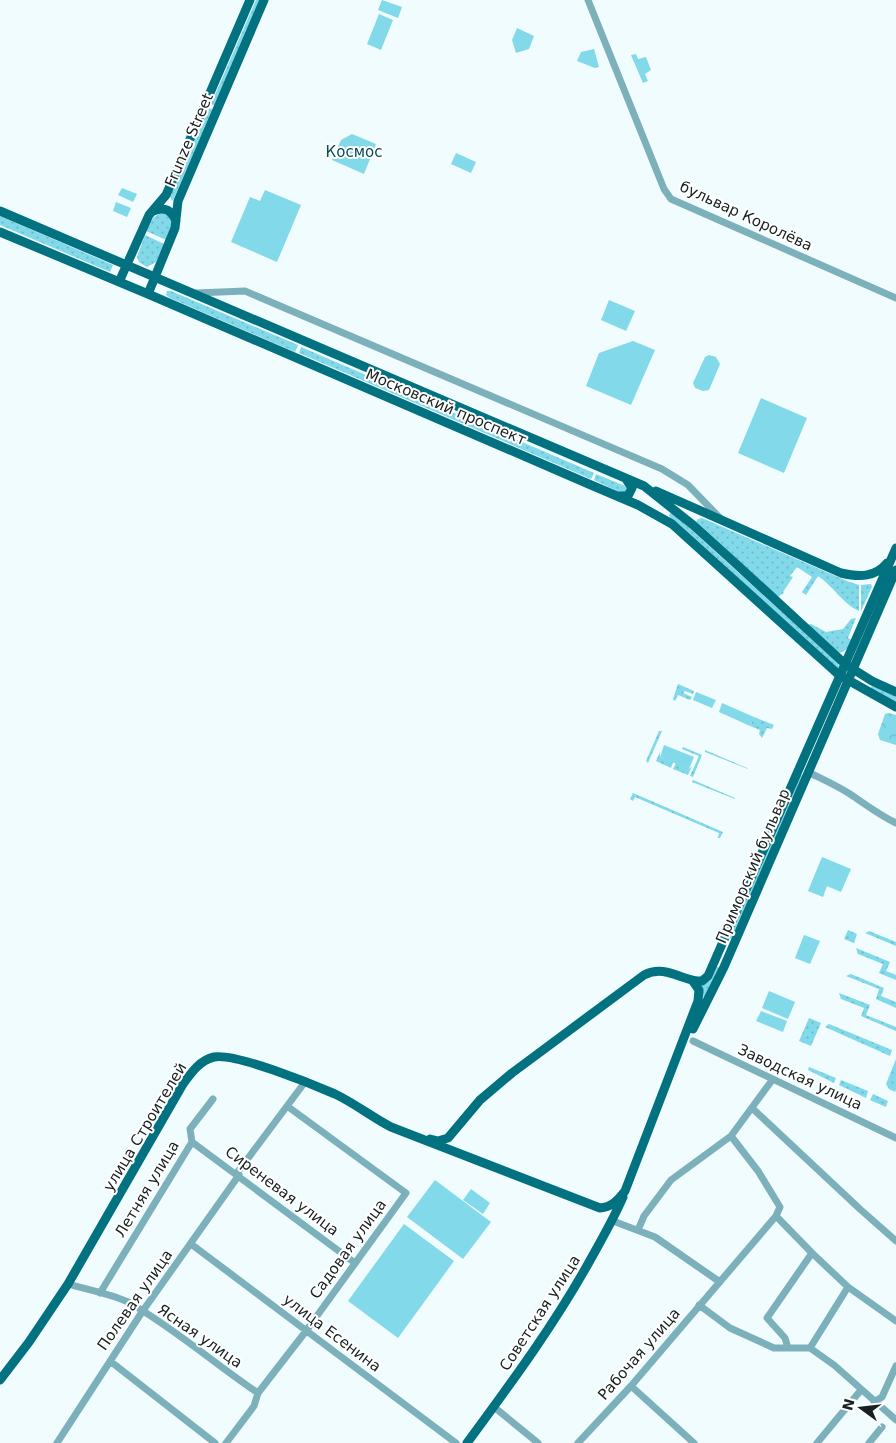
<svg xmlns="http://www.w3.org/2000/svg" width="896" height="1443" font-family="'DejaVu Sans',sans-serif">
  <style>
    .grass { fill: url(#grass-dots) }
    .forest { fill: url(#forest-crowns) }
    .park { fill: #81d9e9 }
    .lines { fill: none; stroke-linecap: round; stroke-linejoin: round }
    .minor { stroke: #7cb1bc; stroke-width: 7 }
    .major { stroke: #027180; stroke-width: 9 }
    .labels { text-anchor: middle; stroke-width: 4; stroke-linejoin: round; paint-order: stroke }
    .street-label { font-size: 15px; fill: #192021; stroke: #fff }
    .park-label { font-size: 15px; fill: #064a55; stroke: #fff }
  </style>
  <defs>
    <pattern id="grass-dots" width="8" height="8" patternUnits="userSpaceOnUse" patternTransform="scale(1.25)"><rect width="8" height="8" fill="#81d9e9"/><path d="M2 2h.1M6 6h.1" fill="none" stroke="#6fbac8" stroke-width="1.8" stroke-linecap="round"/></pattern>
    <pattern id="forest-crowns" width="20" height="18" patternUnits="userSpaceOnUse" patternTransform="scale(1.25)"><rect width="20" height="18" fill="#81d9e9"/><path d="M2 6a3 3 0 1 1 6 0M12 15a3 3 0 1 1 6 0" fill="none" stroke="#6fbac8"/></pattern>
  </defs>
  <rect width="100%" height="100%" fill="#f1fcfe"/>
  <path class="grass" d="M256,0H261L215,106L211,104Z
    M209,108L213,110L174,198L172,201L170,196Z
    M163,213L170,216L172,223L166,240L146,231C151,222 152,215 163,213Z
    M0,216L113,265L110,272L0,225Z
    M145,235L164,244L156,262L147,267L139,262L137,257Z
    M167,291H171L298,345L295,352L170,298L166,295Z
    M301,347L594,473L591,479L299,353Z
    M596,474L625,486L627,489L628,492L621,493L594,480Z
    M670,513L675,515L838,663L839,667L837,668L708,551L672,520L669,516Z
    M702,518L847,581L859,585V611C843,604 833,586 818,576L806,595L802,592L812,577L797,567L790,576L793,577L783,592L784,593L776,598L696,522L698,519Z
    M871,584L872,587L861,611V585Z
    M856,618L848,638L852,640C848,647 847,652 838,653L808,625L811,624L826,632L843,629L851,619Z
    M678,684L694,691L693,694L685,691L683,693L692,697L690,700L678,695L675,701L673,699Z
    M872,685L896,695V703L870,690Z
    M754,717L774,725L772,729L767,728L762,738L759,734L760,730L750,726Z
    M659,731H662L648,763L646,761Z
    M683,747L702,755L693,777L690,776L699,756L682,749Z
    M705,750L747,768L748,769L705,752Z
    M660,752V757L673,762L671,768L656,761Z
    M676,763L689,769L692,766L688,775L673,769Z
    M801,774L802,776L733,940L729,938Z
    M693,780L735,798V799L692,782Z
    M633,793L723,832L720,838H718L719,833L635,797L633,801L630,799Z
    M848,930L857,934L854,943L844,939Z
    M869,931L896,942V946L865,933Z
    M856,948L890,962L886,971L896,975V980L879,973L883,964L858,954Z
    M717,967L719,968L704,999L701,986L711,980Z
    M851,974L884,988L881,996L896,1002V1008L876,999L879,989L846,976Z
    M839,993L870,1005L866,1015L896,1027V1031L861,1016L864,1008L841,999Z
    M809,1018L821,1023L811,1046L799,1041Z
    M829,1024L892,1050L890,1056L825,1027Z
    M896,1059V1090L895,1092L889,1089L886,1084Z
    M809,1067L836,1078L834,1083L808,1070Z
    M841,1080L868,1091L866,1098L839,1085Z
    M873,1094L888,1101L886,1107L870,1100Z"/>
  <path class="forest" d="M889,713L896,715V745L880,740L878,734L885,714Z"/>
  <path class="park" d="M382,0L402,7L398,18L378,10Z
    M379,14L393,20L381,50L367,44Z
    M517,28L534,36L529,49L516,53L512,40Z
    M594,49L599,67L595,68L577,61L581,52Z
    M636,54L638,59L646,57L651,70L645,74L648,81L643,83L631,55Z
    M352,134L376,144L364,174L332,160L341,140Z
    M456,153L476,162L471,173L451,164Z
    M122,188L137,194L133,202L118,195Z
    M265,190L301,205L277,262L231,242L250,197L260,201Z
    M116,202L131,208L127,217L113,211Z
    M609,300L635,311L626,331L601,320Z
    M633,341L655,350L631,405L586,386L599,353Z
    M709,355L716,357L720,364L709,390L703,391L695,388L693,383L705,357Z
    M761,398L807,418L784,473L738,453Z
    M696,692L716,700L712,708L693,700Z
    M722,703L754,717L750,726L719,712Z
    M664,745L694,757L689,769L660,757Z
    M822,857L851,869L841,892L827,886L823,897L808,891Z
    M804,935L820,941L810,964L795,958Z
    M769,991L795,1002L788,1019L762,1008Z
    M761,1011L787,1021L783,1032L756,1021Z
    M435,1180L491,1222L463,1259L407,1217Z
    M471,1189L490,1203L483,1214L463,1200Z
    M404,1224L454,1261L398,1338L348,1301Z"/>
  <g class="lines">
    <path class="minor" d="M588,0L664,189L671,199L896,298
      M196,293L245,291L662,469L688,485L720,518
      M808,772C822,779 836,785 850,794C865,804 879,815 896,823
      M693,1041L896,1138
      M752,1108L861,1210L896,1241
      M731,1136L758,1171L780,1207L776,1216L812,1253L848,1287L896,1321
      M192,1142L355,1263
      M237,1173L305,1082
      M613,1221L655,1237L720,1282
      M638,1230L644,1216L671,1180L731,1136L773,1079
      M191,1244L456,1443
      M68,1284C85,1289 116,1295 130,1303C175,1329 215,1364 258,1393
      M100,1293L192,1142L190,1129L213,1099
      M699,1305L730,1328L774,1348H810
      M788,1348L785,1338L767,1318L812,1253
      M810,1348L834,1365L896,1420
      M810,1348L848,1287
      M110,1361L215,1443
      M631,1386L694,1443
      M874,1402L882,1397L896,1366
      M494,1407L538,1443
      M57,1443L142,1312L239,1175
      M226,1443L254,1406L258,1393L306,1331L406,1193L287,1106
      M578,1443L631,1386L776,1216
      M817,1443L861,1390
      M869,1443L882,1427"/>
    <path class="major" d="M0,211L644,486L693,525L734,562L845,664L872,681L896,692
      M153,211C165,206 171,210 176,221
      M0,232L148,294L591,485L638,505L672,524L839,675L896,707
      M119,282L149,215L166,195L250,0
      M148,294L175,228L178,201L264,0
      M656,491L841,573C858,577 875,578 887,563
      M618,496H626L629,494L632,488L626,479
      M693,1029L724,967L896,570
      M430,1139L438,1141L448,1138L480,1100L512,1073L644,975C664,965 678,978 697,981H702L708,976L896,548
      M0,1380L29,1342L68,1284L183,1084C191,1073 200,1060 214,1057C236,1053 312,1084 335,1094C354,1103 372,1117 391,1127L600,1208C612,1207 618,1200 625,1191L698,1001L699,990L692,980
      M467,1443C512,1382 557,1321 593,1255C604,1235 614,1218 623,1197"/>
  </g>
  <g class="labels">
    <g class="street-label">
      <text transform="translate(189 140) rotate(-67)" y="5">Frunze Street</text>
      <text transform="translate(746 216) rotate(25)" y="5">бульвар Королёва</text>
      <text transform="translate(446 407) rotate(23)" y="5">Московский проспект</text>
      <text transform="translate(753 866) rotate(-67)" y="5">Приморский бульвар</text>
      <text transform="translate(800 1077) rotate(25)" y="5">Заводская улица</text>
      <text transform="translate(145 1127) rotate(-59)" y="5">улица Строителей</text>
      <text transform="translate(147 1189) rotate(-59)" y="5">Летняя улица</text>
      <text transform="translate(282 1191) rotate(37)" y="5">Сиреневая улица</text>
      <text transform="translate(348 1249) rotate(-54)" y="5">Садовая улица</text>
      <text transform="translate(135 1300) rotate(-55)" y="5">Полевая улица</text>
      <text transform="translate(540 1313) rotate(-57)" y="5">Советская улица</text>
      <text transform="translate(332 1333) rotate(37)" y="5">улица Есенина</text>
      <text transform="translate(200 1336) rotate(35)" y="5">Ясная улица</text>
      <text transform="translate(639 1354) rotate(-49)" y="5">Рабочая улица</text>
    </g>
    <g class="park-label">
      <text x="354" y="157">Космос</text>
    </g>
  </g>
  <g transform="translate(861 1408) rotate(285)" stroke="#ffffff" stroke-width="4" paint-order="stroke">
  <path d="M0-4L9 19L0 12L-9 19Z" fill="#192021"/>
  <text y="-8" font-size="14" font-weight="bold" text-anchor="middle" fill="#192021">N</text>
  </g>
</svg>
